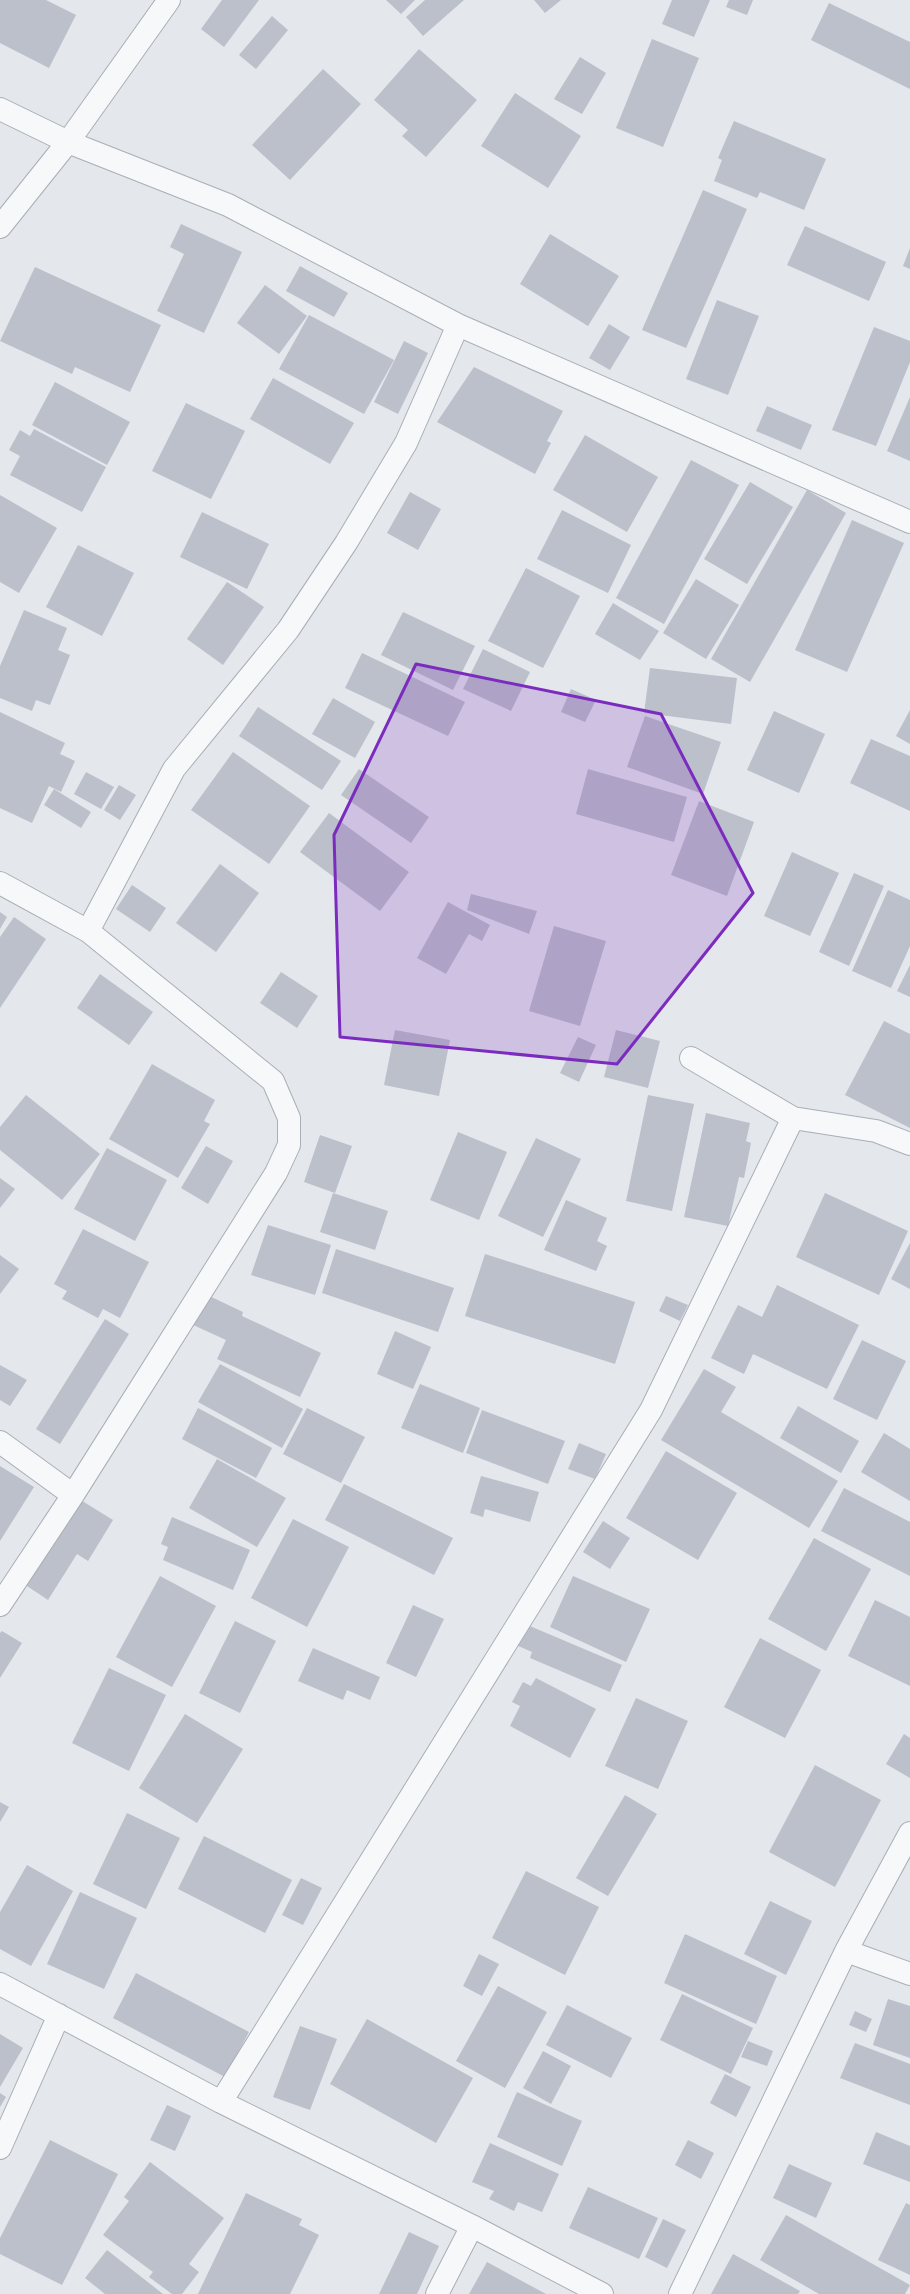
<svg xmlns="http://www.w3.org/2000/svg" width="910" height="2294" font-family="Cabin,sans-serif">
  <style>
    .building { fill: #bbc0ca }
    .lines { fill: none; stroke-linecap: round; stroke-linejoin: round }
    .minor-casing { stroke: #a9aeb7; stroke-width: 24 }
    .minor { stroke: #f7f8fa; stroke-width: 22 }
    .marked { fill: #7b2cbf; fill-opacity: 0.2; stroke: #7b2cbf; stroke-width: 3; stroke-linejoin: round }
  </style>
  <rect width="100%" height="100%" fill="#e4e7ec"/>
  <path class="building" d="M0,0H46L76,15L49,68L0,43Z
    M222,0H259L224,47L201,29Z
    M386,0H415L401,14Z
    M425,0H464L423,36L406,17Z
    M534,0H561L545,13Z
    M672,0H710L694,37L662,24Z
    M729,0H753L747,15L726,7Z
    M829,3L910,42V89L811,40Z
    M272,16L288,30L256,69L239,55Z
    M652,39L699,58L663,147L616,128Z
    M419,49L477,100L426,157L402,136L408,130L374,100Z
    M580,57L606,73L582,114L554,99Z
    M323,69L361,104L290,180L252,145Z
    M515,93L581,136L548,188L481,146Z
    M734,121L826,159L804,210L760,192L757,198L714,181L722,160L718,158Z
    M703,190L747,209L686,348L642,330Z
    M181,224L242,252L204,333L157,311L184,254L170,247Z
    M805,226L886,262L869,301L787,265Z
    M550,234L619,276L588,326L520,284Z
    M910,248V269L903,266Z
    M300,266L348,293L334,317L286,291Z
    M35,267L161,325L130,392L75,367L72,374L0,341Z
    M265,285L307,316L279,354L237,323Z
    M717,300L759,316L728,395L686,379Z
    M309,315L394,360L364,414L279,369Z
    M609,324L630,337L610,370L589,358Z
    M874,327L910,341V362L876,446L832,430Z
    M404,341L428,353L398,414L374,402Z
    M474,367L563,411L547,441L551,443L535,474L437,422Z
    M273,378L354,423L330,464L250,419Z
    M55,382L130,422L107,465L32,425Z
    M910,397V461L887,451Z
    M186,403L245,431L211,499L152,471Z
    M767,406L812,425L801,450L756,431Z
    M34,429L106,467L82,512L10,475L20,456L9,450L20,430L30,436Z
    M585,435L658,477L627,532L553,490Z
    M691,460L739,485L664,624L616,598Z
    M750,482L793,507L747,584L704,559Z
    M807,490L846,513L750,682L711,659Z
    M410,492L441,509L418,550L387,533Z
    M0,495L57,528L19,593L0,582Z
    M562,510L631,545L608,593L537,559Z
    M202,512L269,544L247,589L180,557Z
    M852,520L904,543L847,672L795,650Z
    M78,545L134,573L102,636L46,607Z
    M526,568L580,596L543,668L488,641Z
    M696,579L739,605L706,659L663,633Z
    M227,582L264,607L223,665L187,639Z
    M613,603L659,631L640,660L595,634Z
    M24,610L67,628L58,650L70,655L50,705L36,700L32,711L0,698V666Z
    M403,612L475,646L453,690L381,655Z
    M483,649L530,672L511,711L463,689Z
    M362,653L465,702L448,736L345,688Z
    M650,668L737,678L731,724L644,713Z
    M571,689L596,700L585,722L561,712Z
    M333,698L375,722L355,758L312,734Z
    M258,707L341,761L322,790L239,736Z
    M910,710V744L896,736Z
    M774,711L825,734L799,793L747,770Z
    M0,712L65,743L60,754L75,761L61,792L49,786L32,823L0,808Z
    M645,716L721,742L703,794L627,767Z
    M871,739L910,756V811L850,783Z
    M233,752L310,806L269,864L191,810Z
    M359,769L429,817L411,843L341,795Z
    M588,769L687,797L674,842L576,814Z
    M86,772L114,787L101,809L74,794Z
    M119,785L136,795L120,820L104,810Z
    M54,789L91,812L81,828L44,805Z
    M699,801L754,822L727,896L671,875Z
    M329,813L409,872L380,911L300,852Z
    M792,852L839,873L810,936L764,916Z
    M220,864L259,893L216,952L176,923Z
    M854,873L884,886L849,966L819,952Z
    M132,885L166,908L150,932L116,909Z
    M888,890L910,900V946L891,988L852,971Z
    M471,894L537,911L529,934L467,910Z
    M448,902L490,925L482,941L469,934L446,974L417,958Z
    M0,912L7,917L0,929Z
    M14,917L46,939L0,1008V937Z
    M554,926L606,941L580,1026L529,1011Z
    M910,965V997L897,991Z
    M281,972L318,996L297,1028L260,1003Z
    M100,974L153,1012L129,1045L77,1008Z
    M884,1021L910,1034V1128L845,1095Z
    M395,1030L450,1040L439,1096L384,1085Z
    M616,1030L660,1041L648,1088L604,1077Z
    M578,1037L596,1045L579,1082L560,1073Z
    M152,1064L215,1100L204,1121L210,1124L178,1178L109,1139Z
    M26,1095L100,1154L62,1200L0,1150V1127Z
    M648,1095L694,1104L672,1211L626,1201Z
    M706,1113L750,1123L746,1141L751,1143L744,1178L739,1177L728,1226L684,1217Z
    M458,1132L507,1152L479,1220L430,1200Z
    M320,1135L352,1146L335,1193L304,1182Z
    M536,1138L581,1159L543,1237L498,1216Z
    M206,1146L233,1161L208,1204L181,1188Z
    M107,1148L167,1180L135,1241L74,1209Z
    M0,1178L15,1189L0,1208Z
    M333,1193L388,1211L375,1250L320,1232Z
    M825,1193L908,1231L879,1295L796,1257Z
    M566,1200L607,1218L597,1241L607,1246L596,1271L544,1250Z
    M268,1225L331,1245L315,1295L251,1275Z
    M83,1229L149,1262L120,1318L103,1309L98,1318L62,1299L67,1291L54,1284Z
    M910,1243V1289L891,1279Z
    M336,1249L454,1288L438,1332L322,1293Z
    M485,1254L635,1302L615,1364L465,1316Z
    M0,1255L19,1269L0,1294Z
    M777,1285L859,1325L827,1389L753,1354L744,1374L711,1358L738,1305L762,1317Z
    M205,1294L243,1312L242,1316L321,1353L300,1397L217,1359L226,1340L191,1324Z
    M666,1296L688,1305L680,1321L659,1311Z
    M105,1319L129,1334L60,1444L36,1429Z
    M395,1331L431,1347L413,1389L377,1374Z
    M862,1340L906,1361L877,1420L833,1399Z
    M220,1364L303,1409L282,1448L198,1402Z
    M0,1365L27,1380L10,1406L0,1400Z
    M704,1369L736,1387L721,1412L838,1481L809,1528L661,1440Z
    M420,1384L480,1408L463,1453L401,1428Z
    M798,1406L859,1441L841,1473L780,1438Z
    M198,1408L272,1448L256,1478L182,1439Z
    M307,1408L365,1437L341,1483L283,1454Z
    M482,1410L565,1441L548,1484L466,1453Z
    M884,1433L910,1449V1501L861,1472Z
    M579,1443L606,1454L595,1479L568,1469Z
    M666,1451L737,1493L698,1560L626,1518Z
    M217,1459L286,1498L257,1547L189,1508Z
    M0,1466L34,1487L0,1541Z
    M481,1476L539,1492L530,1522L485,1509L483,1517L470,1513Z
    M344,1484L453,1538L434,1575L325,1520Z
    M844,1488L910,1522V1576L821,1531Z
    M79,1499L113,1520L88,1561L77,1554L48,1600L24,1584Z
    M172,1517L250,1550L233,1590L163,1560L168,1547L161,1544Z
    M293,1519L349,1547L307,1627L251,1598Z
    M603,1521L630,1538L610,1569L583,1552Z
    M814,1538L871,1569L826,1651L768,1619Z
    M160,1576L216,1606L172,1687L116,1657Z
    M573,1576L650,1609L626,1662L550,1627Z
    M875,1600L910,1617V1686L848,1656Z
    M413,1605L444,1619L416,1677L386,1663Z
    M235,1621L276,1641L240,1713L199,1693Z
    M525,1624L622,1665L610,1692L530,1658L532,1652L516,1645Z
    M2,1631L22,1643L0,1678V1633Z
    M760,1638L821,1670L785,1738L724,1707Z
    M313,1648L380,1677L370,1700L347,1690L343,1700L298,1681Z
    M109,1668L166,1695L129,1771L72,1743Z
    M536,1678L596,1709L570,1758L510,1726L520,1706L512,1702L523,1682L531,1686Z
    M636,1698L688,1721L658,1789L605,1766Z
    M185,1714L243,1749L197,1823L139,1788Z
    M904,1734L910,1738V1778L886,1764Z
    M815,1765L881,1800L835,1887L769,1852Z
    M625,1795L657,1814L608,1896L576,1878Z
    M0,1802L9,1807L0,1822Z
    M127,1813L180,1838L146,1909L93,1884Z
    M204,1836L292,1880L265,1933L178,1889Z
    M27,1865L73,1891L31,1966L0,1949V1912Z
    M526,1871L599,1907L565,1975L492,1938Z
    M301,1878L322,1888L303,1925L282,1915Z
    M80,1892L137,1918L104,1989L47,1964Z
    M770,1901L812,1921L786,1975L744,1954Z
    M685,1934L777,1976L756,2024L664,1983Z
    M479,1954L499,1964L482,1996L463,1986Z
    M136,1973L249,2032L225,2077L113,2018Z
    M498,1986L547,2012L505,2088L456,2061Z
    M682,1994L753,2028L731,2074L660,2040Z
    M888,1999L910,2006V2058L873,2045Z
    M567,2005L632,2038L611,2078L546,2045Z
    M855,2011L872,2019L866,2032L849,2025Z
    M367,2019L473,2078L436,2143L330,2084Z
    M300,2026L337,2039L310,2110L273,2097Z
    M0,2034L23,2048L0,2087Z
    M748,2041L773,2051L767,2066L741,2057Z
    M855,2043L910,2064V2105L840,2078Z
    M543,2051L571,2066L551,2104L523,2088Z
    M725,2074L751,2087L736,2117L710,2103Z
    M517,2092L582,2121L562,2166L497,2137Z
    M0,2093L6,2097L0,2107Z
    M167,2105L191,2116L175,2151L150,2140Z
    M876,2132L910,2146V2182L863,2164Z
    M50,2140L118,2174L62,2285L0,2254V2238Z
    M688,2140L714,2153L701,2179L675,2165Z
    M490,2143L559,2174L542,2212L518,2202L514,2211L489,2199L494,2191L472,2182Z
    M150,2162L224,2218L189,2264L199,2272L182,2294H172L149,2277L153,2272L103,2235L129,2201L124,2197Z
    M789,2164L832,2183L816,2218L773,2198Z
    M588,2187L658,2218L639,2259L569,2228Z
    M246,2193L302,2219L299,2225L319,2235L290,2294H198Z
    M906,2203L910,2205V2275L878,2260Z
    M786,2215L910,2285L905,2294H819L760,2260Z
    M663,2219L686,2230L667,2268L645,2257Z
    M409,2232L439,2246L417,2294H379Z
    M107,2250L163,2294H105L85,2278Z
    M733,2254L800,2291L798,2294H711Z
    M487,2262L546,2294H469Z"/>
  <g class="lines">
    <g class="minor-casing">
      <path id="minor" d="M0,109L68,142L228,205L458,325L910,522
        M0,227L68,142L169,0
        M0,883L88,931L273,1081L289,1118V1145L276,1173L73,1495L0,1605
        M88,931L174,769L288,630L346,543L406,443L458,325
        M691,1058L793,1118L876,1131L910,1144
        M0,1442L73,1495
        M846,1951L910,1974
        M0,1984L221,2102L472,2226L602,2294
        M221,2102L651,1410L793,1118
        M0,2148L59,2015
        M437,2294L472,2226
        M680,2294L846,1951L910,1833"/>
    </g>
    <use href="#minor" class="minor"/>
  </g>
  <path class="marked" d="M416,664L661,714L753,893L617,1064L340,1037L334,835Z"/>
</svg>
